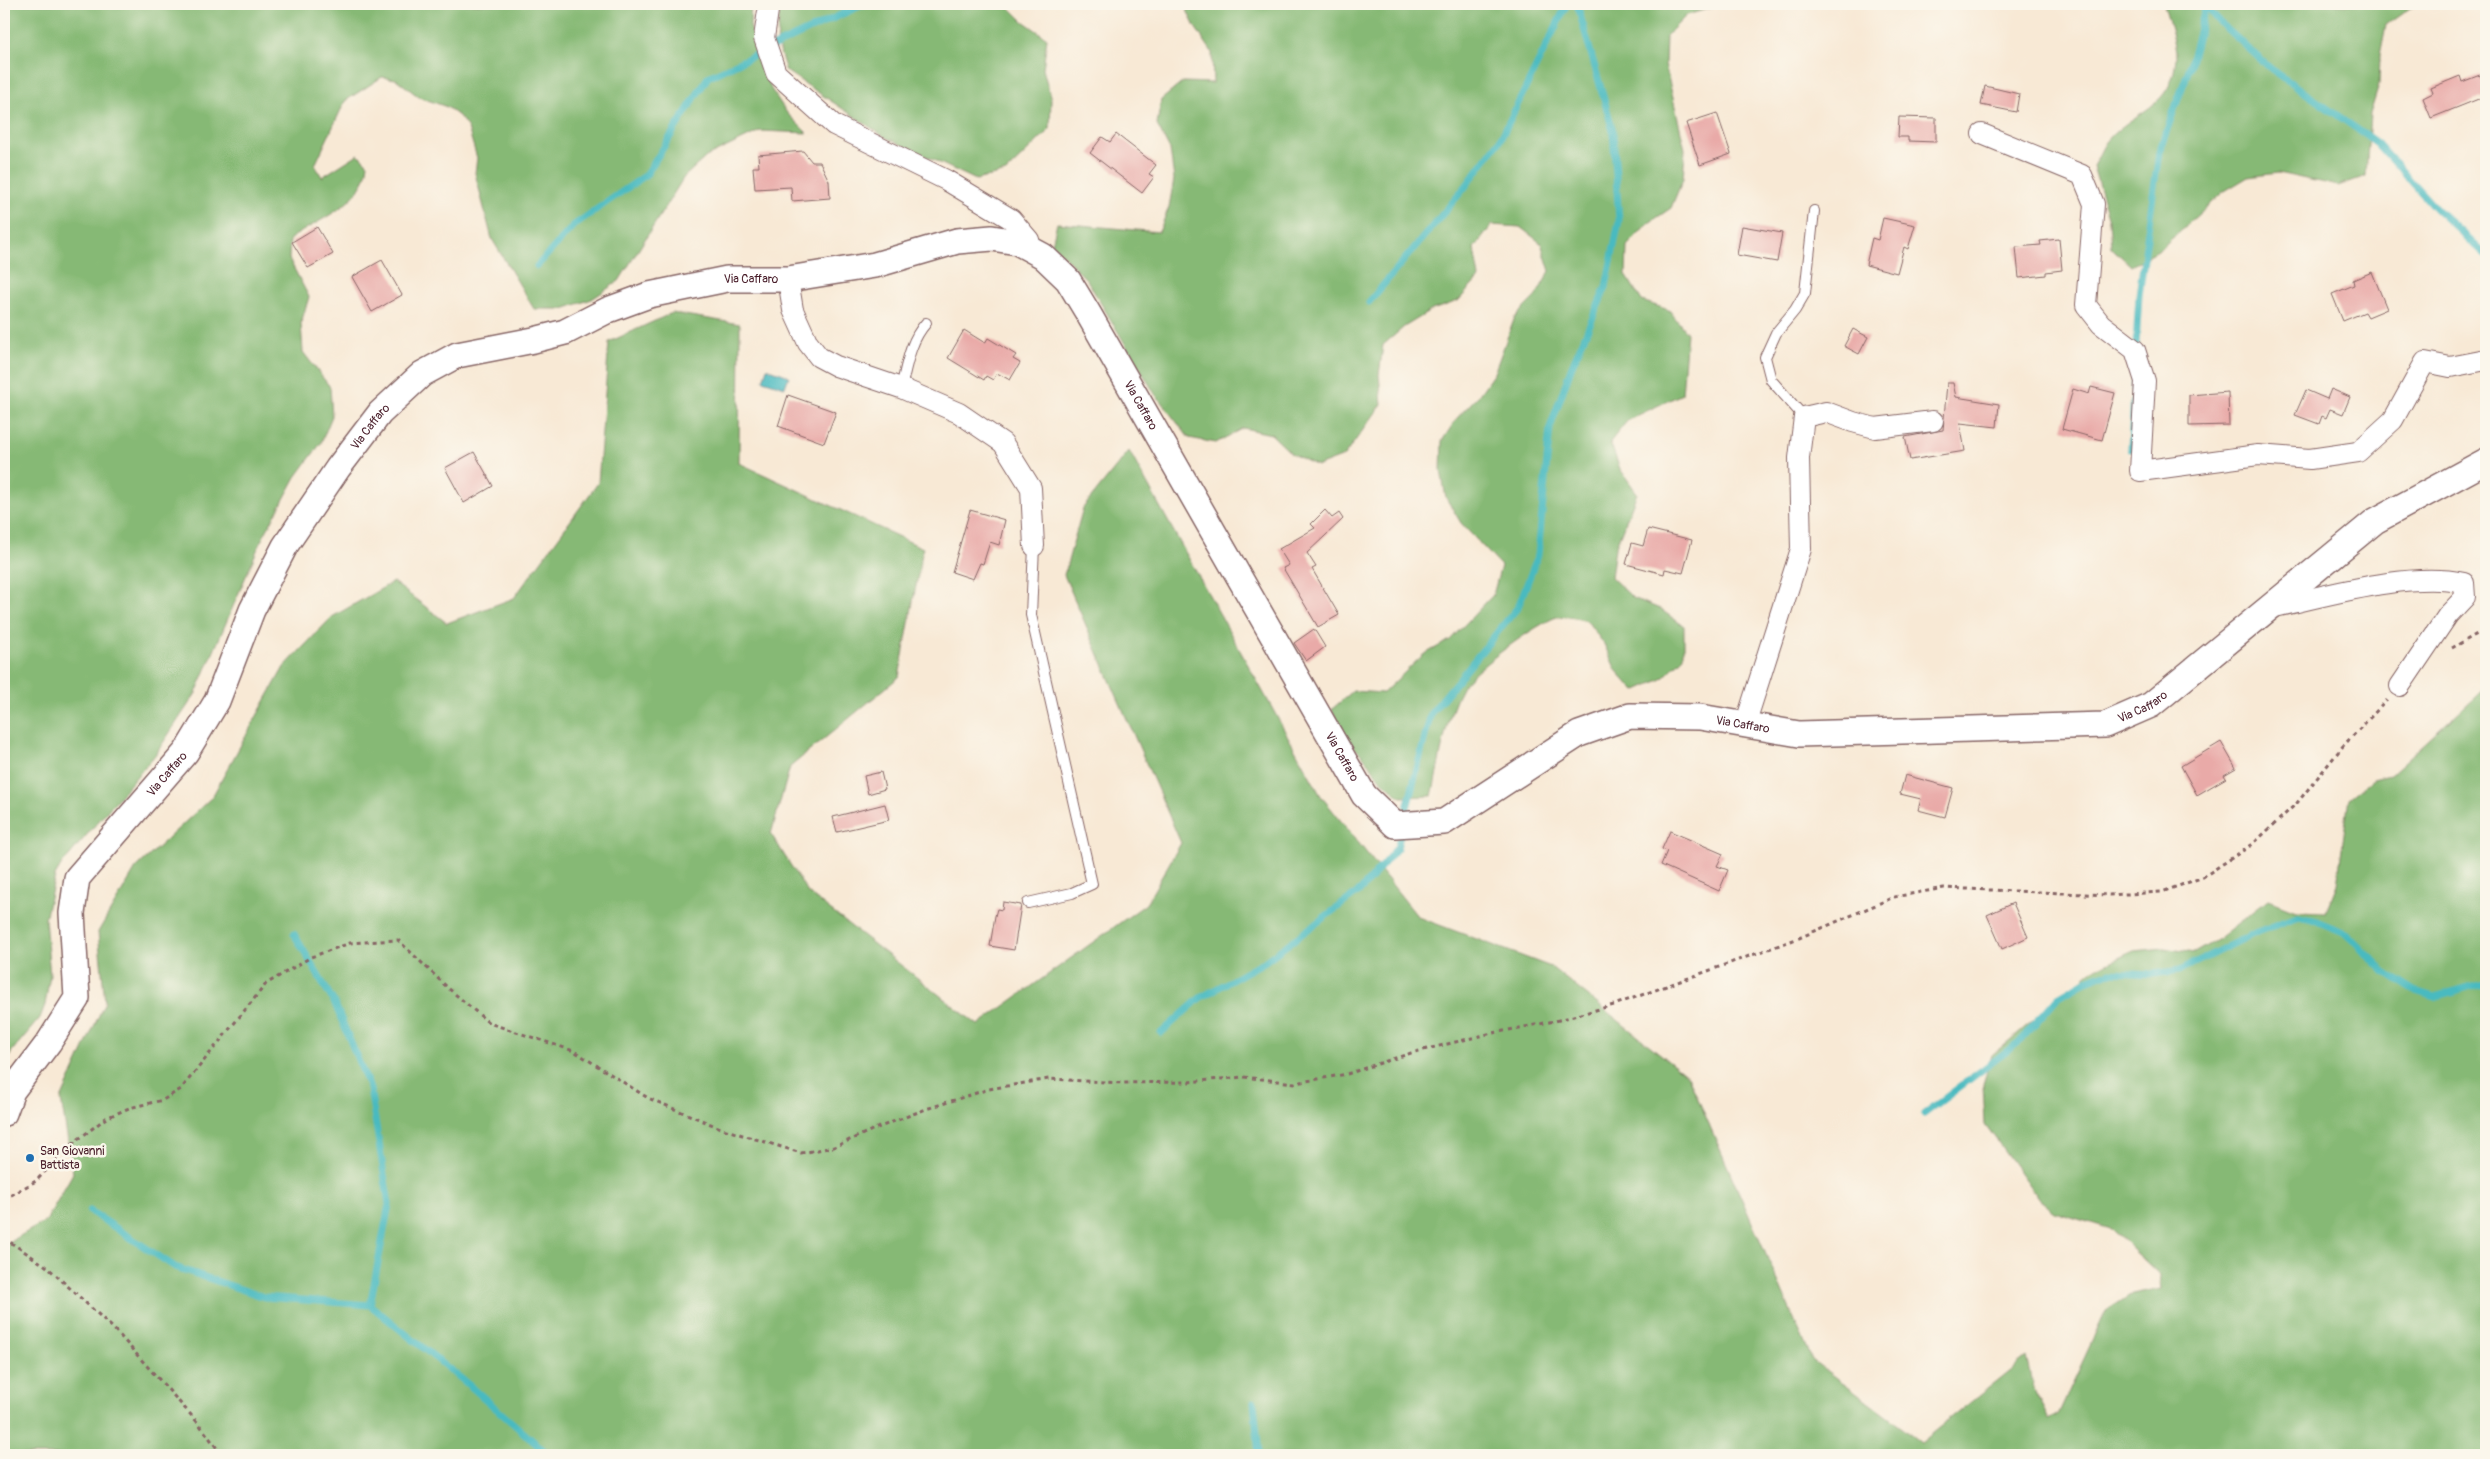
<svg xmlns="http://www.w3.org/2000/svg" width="2490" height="1459" font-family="Pangolin,sans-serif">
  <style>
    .forest { fill: #86b974; stroke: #686c50 }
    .water { fill: #4abac0; stroke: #4a6c76 }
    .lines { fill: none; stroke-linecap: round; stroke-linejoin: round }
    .stream { stroke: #4abac0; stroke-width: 7 }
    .building { fill: #e9aaa8 }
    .service-casing { stroke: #876666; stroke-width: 12 }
    .minor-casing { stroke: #876666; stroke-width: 22 }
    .tertiary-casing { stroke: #876666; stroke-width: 28 }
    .path { stroke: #876666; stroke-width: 3; stroke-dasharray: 4 4; stroke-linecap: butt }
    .service { stroke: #fff; stroke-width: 10 }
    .minor { stroke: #fff; stroke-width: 20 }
    .tertiary { stroke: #fff; stroke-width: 25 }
    .poi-dot { fill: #1f6fb2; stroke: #fbf7ec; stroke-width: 2 }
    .labels { text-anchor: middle; stroke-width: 5; stroke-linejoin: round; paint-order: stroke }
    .street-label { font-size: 12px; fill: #4a1f2b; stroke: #fbf7ec }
    .poi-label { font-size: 12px; fill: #4a1f2b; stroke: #fbf7ec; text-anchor: start }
  </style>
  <rect width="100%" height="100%" fill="#fbf7ec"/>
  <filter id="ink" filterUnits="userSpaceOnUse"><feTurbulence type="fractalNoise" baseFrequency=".02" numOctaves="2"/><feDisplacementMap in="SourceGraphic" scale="10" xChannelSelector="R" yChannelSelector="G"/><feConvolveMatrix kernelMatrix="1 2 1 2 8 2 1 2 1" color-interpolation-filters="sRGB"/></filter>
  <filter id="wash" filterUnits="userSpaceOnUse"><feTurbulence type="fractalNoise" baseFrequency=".0096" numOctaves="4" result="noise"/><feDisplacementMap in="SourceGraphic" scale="20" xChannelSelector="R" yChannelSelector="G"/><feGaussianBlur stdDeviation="1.12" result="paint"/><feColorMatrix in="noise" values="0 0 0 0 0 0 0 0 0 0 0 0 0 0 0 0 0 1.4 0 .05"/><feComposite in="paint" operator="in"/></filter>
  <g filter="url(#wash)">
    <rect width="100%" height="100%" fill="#f8e9d5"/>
    <path class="forest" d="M4,4H751L750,26L771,89L787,113L807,133L760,131L706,157L684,177L619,281L592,299L563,309H534L492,239L475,173L477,158L468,128L459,116L447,107L419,97L396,79L382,77L345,101L315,165L322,177L358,154L368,164C364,205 320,218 290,239L289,259L309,297L301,323L303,352L330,387L332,416L321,443L296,477L261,541L196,693L155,755L62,864L55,876L45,919L50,975L45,1005L40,1018L12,1051L4,1071Z
      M780,4H1006L1023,21L1047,38L1043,69L1051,99L1050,129L1006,172L976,180L885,137L786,71L777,43Z
      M1184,4H1724L1687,15L1666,36L1665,64L1685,149L1683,179L1671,208L1646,225L1627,246L1626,275L1642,301L1669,310L1687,333L1682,394L1628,420L1610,442L1620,469L1637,493L1615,548L1611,577L1633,598L1660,609L1684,626V657L1662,679L1635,691L1616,670L1604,644L1587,621C1579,619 1565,615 1557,617C1539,622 1472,671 1463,686C1445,717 1440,761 1432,796L1401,797L1380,779L1363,756L1343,737L1332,709L1353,691L1383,693L1423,655L1450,640L1493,595L1501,566L1461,523L1446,498L1441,471L1442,441L1457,418L1478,396L1494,373L1515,317L1536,296L1550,271L1541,243L1520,227L1492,225L1474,248L1479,278L1458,301L1432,310L1404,327L1383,345L1379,375L1382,404L1344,456L1318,466L1292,454L1271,434L1243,428L1216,443L1189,438L1155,394L1087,280L1052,244L1057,223L1159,232L1169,207L1174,179L1170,150L1157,125L1161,100L1183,82L1213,83L1212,52L1195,27Z
      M2164,4H2423L2410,8L2386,25L2380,55L2379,85L2370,114L2366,176L2338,186L2278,173L2248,177L2223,192L2158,251L2131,266L2111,247L2109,220L2093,166C2098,158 2101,149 2106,142C2133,109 2174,110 2176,56C2177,45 2167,17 2164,4Z
      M672,313L740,324L739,463L923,548L899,677L790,767L771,834L808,893L978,1025L1146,904L1181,843L1064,575L1083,508L1129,451L1321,796L1418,917L1551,967L1688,1076L1812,1360L1921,1442L2027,1357L2035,1392L2049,1420L2058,1415L2106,1311L2132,1294L2162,1288L2160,1275L2111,1229L2055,1212L2039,1199L1985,1124L1983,1084L1992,1055L2096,968L2134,951L2164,948L2194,953L2220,938L2268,900L2296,911L2326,912L2337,884L2349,798L2373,779L2390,775L2486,687V1455H4V1245L46,1221L73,1173L61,1099L105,1002L98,932L136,868L212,797L284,667L332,617L393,582L447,623L514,598L598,483L609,342Z"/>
    <path class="water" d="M767,368L789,376L785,387L763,380Z"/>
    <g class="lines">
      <path class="stream" d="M2204,4L2218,21L2270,68L2377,143L2436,209L2486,255
        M537,266L574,225L646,175L708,77L864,4
        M1369,302L1466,186L1500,140L1567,4
        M2136,346L2139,295L2159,152L2190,66L2206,5
        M2131,449L2135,372
        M294,934L335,1004L370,1089L389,1204L370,1305
        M1161,1033L1200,998L1264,962L1361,890L1397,848L1431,713L1518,607L1538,555L1550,428L1571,368L1606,287L1619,221L1613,131L1577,4
        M1924,1114L2019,1042L2058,997L2084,982L2110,972L2154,974L2180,970L2257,932L2297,917L2314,920L2346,933L2385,972L2415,991L2434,997L2486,982
        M90,1211L175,1267L264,1297L370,1305L475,1390L549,1455
        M1254,1402L1259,1455"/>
    </g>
    <g id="blocks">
      <path class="building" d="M2480,75L2486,89V96L2431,118L2423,98L2433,93L2431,88L2460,76L2462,82Z
        M1985,86L2019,94L2016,112L1981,105Z
        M1717,113L1731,154L1700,165L1686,123Z
        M1899,117L1936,118V142L1908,141V137H1898Z
        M1116,134L1156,165L1149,174L1154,177L1142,193L1090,153L1102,137L1110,142Z
        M803,151L812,162H820L829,181L830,198L792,201L791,187L755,189L753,167H759L758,155Z
        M1883,218L1915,225L1908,249L1904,247L1897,273L1866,265L1872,238L1878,240Z
        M1742,226L1782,233L1777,262L1737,255Z
        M317,227L333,254L308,268L292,242Z
        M2059,239L2062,270L2046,272V275L2019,278L2016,247L2041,245L2040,241Z
        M382,260L402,295L372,312L352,277Z
        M2372,272L2387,309L2368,317L2365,312L2343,321L2332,294L2354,285L2353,280Z
        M1853,329L1868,337L1859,354L1844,346Z
        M964,330L985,343L988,338L1016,355L1013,359L1020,363L1010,380L997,373L993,380L986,376L984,380L948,358Z
        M1947,383H1953L1956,397L1999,404L1997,427L1960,423L1965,451L1910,460L1905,437L1943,430Z
        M2091,387L2115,393L2102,440L2062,429L2073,389L2089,394Z
        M2331,389L2350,397L2343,414L2330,409L2326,418L2322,416L2319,424L2295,415L2306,390L2327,399Z
        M2228,392L2229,425L2189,426V395Z
        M788,395L836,412L824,443L778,426Z
        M474,452L493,486L464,503L445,468Z
        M970,510L1005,520L999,545L990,542L983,564L980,563L973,579L952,572Z
        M1325,510L1332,518L1339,513L1343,519L1307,553L1316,567L1312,569L1339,615L1318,627L1283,568L1289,565L1279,549L1315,528L1311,524Z
        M1648,529L1692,540L1683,573L1665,569L1664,574L1626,564L1632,543L1643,546Z
        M1314,629L1325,647L1306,661L1294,643Z
        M2221,742L2236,768L2224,775L2226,778L2197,795L2181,766Z
        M881,772L885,789L868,794L864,776Z
        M1905,775L1953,788L1945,817L1918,810L1921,799L1900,794Z
        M885,804L889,820L837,832L833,817Z
        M1670,831L1723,854L1717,866L1728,870L1719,891L1661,865L1667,851L1662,849Z
        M1003,902L1021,905L1014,950L990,946L995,916L997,909L1002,910Z
        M2013,903L2028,937L2002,949L1987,915Z"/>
    </g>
  </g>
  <g filter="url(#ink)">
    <use href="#blocks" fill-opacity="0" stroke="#876666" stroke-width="1"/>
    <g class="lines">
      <g class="service-casing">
        <path id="service" d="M901,388C907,364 910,341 926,323
          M1804,417L1771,380L1765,357L1776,333L1795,310L1805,293L1814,211
          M1028,903L1072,893L1092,884L1031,615L1034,546"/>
      </g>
      <g class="minor-casing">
        <path id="minor" d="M769,4L764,38L776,73L834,125L946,180L1011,219L1029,240L1032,252
          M1982,134L2082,175L2094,204L2086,305L2101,324L2135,350L2145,381L2140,471L2258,455L2310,459L2358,452L2393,420L2425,362L2450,367L2486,360
          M788,279L793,310L808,343L819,357L836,366L901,388L959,413L1003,443L1031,488L1034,546
          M2270,608C2327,596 2407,571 2464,583L2465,597L2448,615L2400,686
          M1745,725L1801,549L1799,458L1804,417L1826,412L1853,422L1875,428L1933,421"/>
      </g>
      <g class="tertiary-casing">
        <g id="tertiary">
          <path id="s1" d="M4,1113L12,1091L49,1042L77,998L72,913L77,878L186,752L217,701L252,610L285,546L338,468L380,413L422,374L457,355L534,340L565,332L608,310L649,295L727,279H788L875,265L957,241L992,238L1017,242L1043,256L1068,280L1088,313L1364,795L1395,825L1444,822L1579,734L1630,716L1700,717L1799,734L2105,725L2151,705L2375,521L2486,461"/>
        </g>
      </g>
      <path class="path" d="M2452,648L2486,629
        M4,1199L36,1181L67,1148L106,1118L129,1108L163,1100L181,1089L266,984L311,957L350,943L398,940L448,988L489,1023L574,1051L648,1098L723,1129L801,1153L834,1147L872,1130L926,1109L989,1089L1049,1079L1123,1083L1187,1082L1244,1077L1295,1083L1347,1074L1411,1053L1488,1034L1555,1021L1614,1005L1799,938L1894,897L1944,888L2109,895L2162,892L2203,877L2253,844L2297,803L2343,746L2387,700
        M4,1238L46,1266L113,1328L199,1424L222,1455"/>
      <use href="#service" class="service"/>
      <use href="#minor" class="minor"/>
      <use href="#tertiary" class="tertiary"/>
    </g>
  </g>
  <circle class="poi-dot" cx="30" cy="1158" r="5"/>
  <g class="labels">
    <g class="street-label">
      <text dy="4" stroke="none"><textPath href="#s1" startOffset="1220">Via Caffaro</textPath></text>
      <text dy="4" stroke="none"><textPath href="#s1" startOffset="1700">Via Caffaro</textPath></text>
      <text dy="4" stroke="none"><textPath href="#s1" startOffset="800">Via Caffaro</textPath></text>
      <text dy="4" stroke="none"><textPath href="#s1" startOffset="2975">Via Caffaro</textPath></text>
      <text dy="4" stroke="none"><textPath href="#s1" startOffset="2570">Via Caffaro</textPath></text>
      <text dy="4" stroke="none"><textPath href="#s1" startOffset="2105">Via Caffaro</textPath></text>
      <text dy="4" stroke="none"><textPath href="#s1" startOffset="395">Via Caffaro</textPath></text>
    </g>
    <g class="poi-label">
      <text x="40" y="1155">San Giovanni<tspan x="40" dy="14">Battista</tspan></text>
    </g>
  </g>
  <rect width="2490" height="1459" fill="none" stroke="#fbf7ec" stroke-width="20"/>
</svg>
